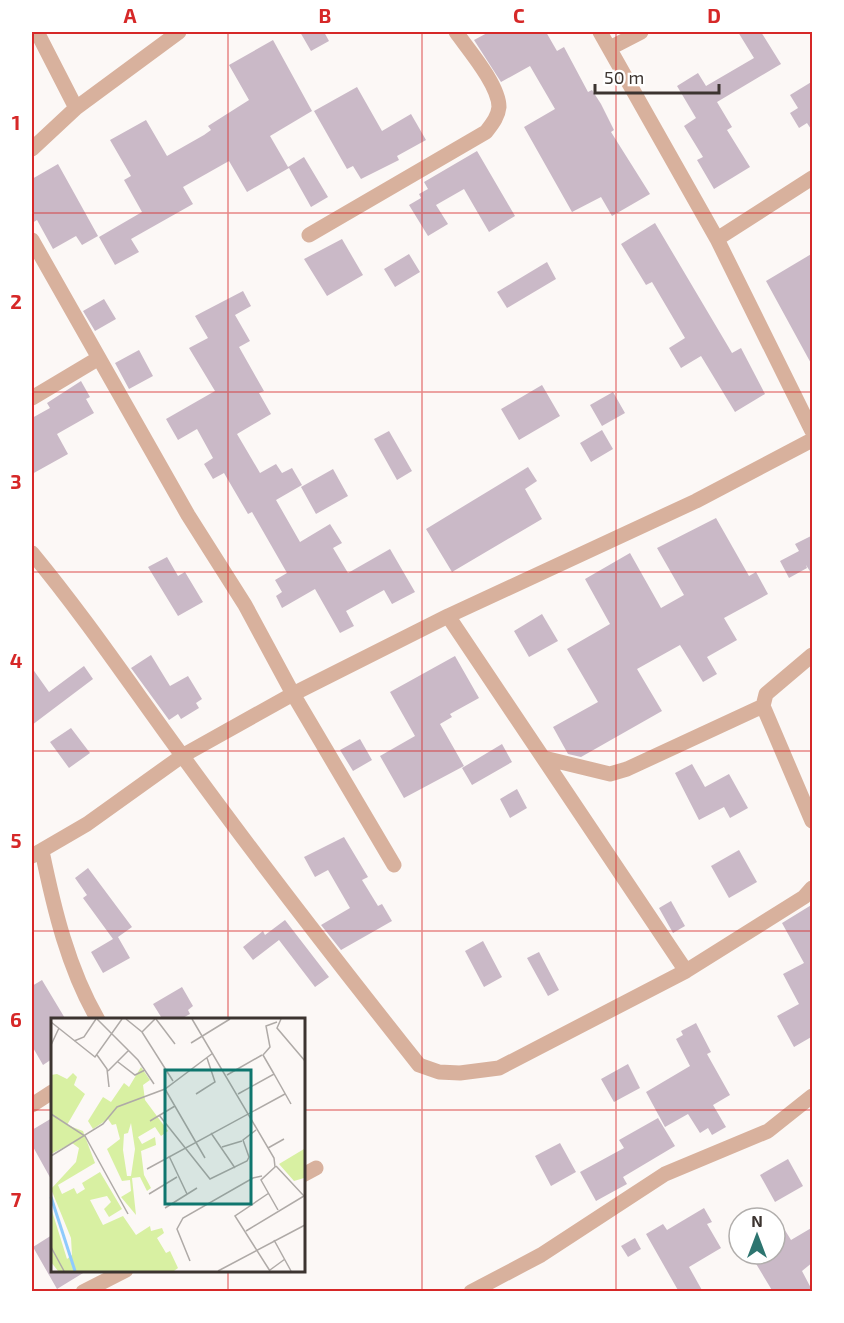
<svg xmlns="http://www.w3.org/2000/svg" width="844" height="1323" font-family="'Exo 2',sans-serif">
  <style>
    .building { fill: #cab9c7 }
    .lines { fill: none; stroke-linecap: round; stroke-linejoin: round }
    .minor { stroke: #d8b19d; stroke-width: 15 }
    .grid { fill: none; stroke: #d62828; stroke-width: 1.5; stroke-opacity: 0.55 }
    .inset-river { fill: none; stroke: #8fcafd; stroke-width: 3 }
    .inset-road { fill: none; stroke: #afaaa7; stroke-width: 1.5 }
    .view { fill: #0f766e; fill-opacity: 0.15; stroke: #0f766e; stroke-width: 3 }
    .inset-edge { fill: none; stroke: #3c3430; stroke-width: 3 }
    .neatline { fill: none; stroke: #d62828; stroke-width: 2 }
    .grid-label { font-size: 20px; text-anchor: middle; font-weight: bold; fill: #d62828 }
  </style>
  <rect width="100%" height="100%" fill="#fcf8f6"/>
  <path class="building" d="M300,32H324L329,41L311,51Z
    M489,32H546L557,51L564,47L588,92L592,90L601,104L614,130L611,132L650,194L612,216L601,197L572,212L524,127L555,109L530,66L501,82L474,40Z
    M738,32H761L781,64L717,102L732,127L727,130L750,167L714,189L697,160L703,157L684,126L696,118L677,86L698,73L706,86L754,58Z
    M273,40L312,111L270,136L288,167L304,157L328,197L311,207L289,168L247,192L229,161L183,187L193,204L131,239L139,252L115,265L99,237L142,212L124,180L131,176L110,140L146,120L167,156L204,135L211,130L208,126L249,100L229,65Z
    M813,81V132L807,123L799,128L790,113L798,108L790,95Z
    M357,87L382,131L411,114L426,140L397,156L399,160L361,179L353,166L347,169L314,111Z
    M477,151L515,216L489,232L464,189L436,205L448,224L428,236L409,205L421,198L419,194L428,189L424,182Z
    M58,164L98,236L82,245L76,236L53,249L37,220L32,223V179Z
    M655,223L732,353L741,348L765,394L735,412L701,356L681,368L669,348L685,338L652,282L646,285L621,244Z
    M342,239L363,275L327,296L304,259Z
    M813,253V367L766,281Z
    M409,254L420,272L395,287L384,269Z
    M547,262L556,279L507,308L497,292Z
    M243,291L251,306L235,315L250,341L239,347L264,391L259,393L271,414L237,434L260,473L276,464L282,473L292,468L302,485L276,500L300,542L330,524L342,543L333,548L348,573L390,549L415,592L392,604L384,590L346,611L354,626L340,633L315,589L282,608L276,596L282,592L275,580L287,573L252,512L248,514L224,473L213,479L204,464L213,458L197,429L178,440L166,419L215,391L189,348L208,338L195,316Z
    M104,299L116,319L95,331L83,311Z
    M139,350L153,376L129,389L115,363Z
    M81,381L90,397L86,399L94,413L57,434L68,454L32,474V418L50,408L47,403Z
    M542,385L560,416L519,440L501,409Z
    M613,392L625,413L602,426L590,405Z
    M602,430L613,449L591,462L580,443Z
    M389,431L412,471L397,480L374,439Z
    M528,467L537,481L525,489L542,519L452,572L426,529Z
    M333,469L348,496L316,514L301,487Z
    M716,518L749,576L756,572L768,594L724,618L737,640L707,657L717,674L703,682L680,645L637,669L662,711L581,757L568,754L553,727L598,702L567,649L610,624L585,579L630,553L661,608L684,595L657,548Z
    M813,535V576L806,565L807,568L789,578L780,561L799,551L795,544Z
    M167,557L178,576L185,572L203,602L178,616L148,567Z
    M542,614L558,641L529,657L514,631Z
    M151,655L170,686L188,676L202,699L196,703L199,708L181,719L178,714L169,720L131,668Z
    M455,656L479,698L450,714L452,717L440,724L464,766L404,798L380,756L415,736L390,692Z
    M84,666L93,679L32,725V668L49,692Z
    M71,728L90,753L69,768L50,742Z
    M360,739L372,760L353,771L340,750Z
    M502,744L512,762L472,785L462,768Z
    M692,764L705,787L729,774L748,808L730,818L724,807L699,820L675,773Z
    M517,789L527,808L510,818L500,799Z
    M344,837L368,877L362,880L378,906L382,904L392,921L341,950L321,925L350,908L328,870L315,877L304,857Z
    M739,850L757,882L729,898L711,866Z
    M88,868L132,927L118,937L130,958L103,973L91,952L113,939L83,898L87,895L75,878Z
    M671,901L685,926L673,933L659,908Z
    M813,904V1036L794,1047L777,1016L799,1004L783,974L804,963L782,923Z
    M285,920L329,977L315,987L279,940L253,960L243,947L263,931L265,935Z
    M483,941L502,977L484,987L465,951Z
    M539,952L559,990L548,996L527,958Z
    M42,980L66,1020H52V1059L43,1065L32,1046V986Z
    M182,987L193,1006L188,1010L190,1014L179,1020H163L153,1004Z
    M696,1023L711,1052L707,1054L730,1095L713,1105L726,1127L712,1135L708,1128L700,1133L688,1114L665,1127L646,1092L690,1066L676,1039L683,1035L681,1031Z
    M628,1064L640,1088L614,1102L601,1079Z
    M52,1118V1181L32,1145V1130Z
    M658,1118L675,1146L623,1177L627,1184L596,1201L580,1172L624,1148L619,1140Z
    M560,1143L576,1172L551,1186L535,1156Z
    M788,1159L803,1186L775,1202L760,1175Z
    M704,1208L712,1222L707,1224L721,1248L689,1267L703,1292H679L646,1234L663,1224L667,1230Z
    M775,1214L791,1240L813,1227V1262L802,1271L813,1292H773L755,1262L768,1254H775Z
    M52,1235V1270H88L57,1289L33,1247Z
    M635,1238L641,1249L628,1257L621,1246Z"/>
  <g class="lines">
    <path class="minor" d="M37,32L76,108
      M600,32L717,239L812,431
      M610,48L641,32
      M32,149L76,108L179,32
      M309,235L486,132C492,124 498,117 499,107C499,85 468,49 456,32
      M717,239L812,178
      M32,240L188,515L245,605L293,694L394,865
      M32,398L99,358
      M32,553C85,617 132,687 181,754C258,860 338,963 419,1065L439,1072L460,1073L499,1068L686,971L804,897L812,888
      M448,616L686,971
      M812,655L766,694L763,706L812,821
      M544,758L610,774L627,769L763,706
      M42,851C54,909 68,968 98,1020
      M32,856L87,824L182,756L293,694L448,616L696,501L812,440
      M32,1105L52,1092
      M303,1175L316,1168
      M83,1292L126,1270
      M471,1292L541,1255L665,1174L768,1131L812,1096"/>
  </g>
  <path class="grid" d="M228,32V1020M422,32V1292M616,32V1292M32,213H812M32,392H812M32,572H812M32,751H812M32,931H812M32,1110H52M303,1110H812M228,1270V1292"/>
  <g transform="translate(51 1018)">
    <rect width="254" height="254" fill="#fcf8f6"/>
    <path d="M90,49L99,62L92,67L94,82L117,113L110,118L104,109L87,119L91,126L104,119L105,127L90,133L93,157L100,170L96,173L89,159L81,160L85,197L70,179L80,173L79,162L71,163L56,131L69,121L65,106L61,107L57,101L42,111L37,103L52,79L60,84L73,65L78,69ZM80,105L84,131L80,158H76L72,132L73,116L77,115ZM22,55L26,59L23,67L34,76L16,107L32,113L44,145L7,167L11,176L23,170L26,176L34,171L31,165L49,154L71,191L58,199L53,191L60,184L56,178L39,182L52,207L72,198L85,217L99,208L100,213L111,210L113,215L106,220L115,235L119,233L127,250L123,253H7L0,244L1,193L16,241L21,237L20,220L0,171L25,144L28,130L21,125L0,136V57L6,56L16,61ZM253,131V160L243,163L228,146Z" fill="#d8f0a2" fill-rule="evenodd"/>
    <path class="inset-river" d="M0,179L24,253"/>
    <path class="inset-road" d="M46,1L87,42L103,66M75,1L91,14L122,63M105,1L124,26M141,1L223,140L224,149L210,162L227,192M230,1L226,10L254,43M0,4L44,39L71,1M91,14L104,1M23,23L33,19L45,1M140,25L179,1M0,27L8,10M46,37L56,51L58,69M67,44L84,57L94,52M57,53L78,32M223,56L212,37L219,29L215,8L226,4M176,57L211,37M114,71L154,140M145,76L164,64L156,40M187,76L223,56L240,86M0,96L34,118L77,196M108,97L159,161L196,143L198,139L192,122L205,112M99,103L124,88M160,115L184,150M171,129L191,123M217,130L233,121M0,138L52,106L66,89L114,71L162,35M118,138L136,176M96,151L234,76M218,175L184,198L219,253M98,176L126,159M114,190L146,170M195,213L253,178L225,148M223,222L240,253M0,229L13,253M139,243L126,211L132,200L202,160L211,158M219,252L234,241M167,253L254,207"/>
    <path class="view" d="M114,52H200V186H114Z"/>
    <rect width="254" height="254" class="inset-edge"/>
  </g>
  <rect width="844" height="1323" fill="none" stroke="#ffffff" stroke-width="66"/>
  <g transform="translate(757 1236)"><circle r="28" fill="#ffffff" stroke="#b1aeac" stroke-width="1.5"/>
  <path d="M0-4.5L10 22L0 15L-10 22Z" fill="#2d7570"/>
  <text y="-9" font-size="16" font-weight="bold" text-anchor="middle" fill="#3c3430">N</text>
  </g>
  <path d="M595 84v9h124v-9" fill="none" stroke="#3c3430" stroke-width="3"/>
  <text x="604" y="84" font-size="18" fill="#3c3430" stroke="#ffffff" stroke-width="4.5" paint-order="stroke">50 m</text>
  <rect x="33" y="33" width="778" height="1257" class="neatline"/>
  <g class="grid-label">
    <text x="130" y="23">A</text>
    <text x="325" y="23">B</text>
    <text x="519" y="23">C</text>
    <text x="714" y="23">D</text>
    <text x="16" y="130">1</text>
    <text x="16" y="309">2</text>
    <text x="16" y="489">3</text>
    <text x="16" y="668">4</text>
    <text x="16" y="848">5</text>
    <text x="16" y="1027">6</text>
    <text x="16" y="1207">7</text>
  </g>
</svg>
